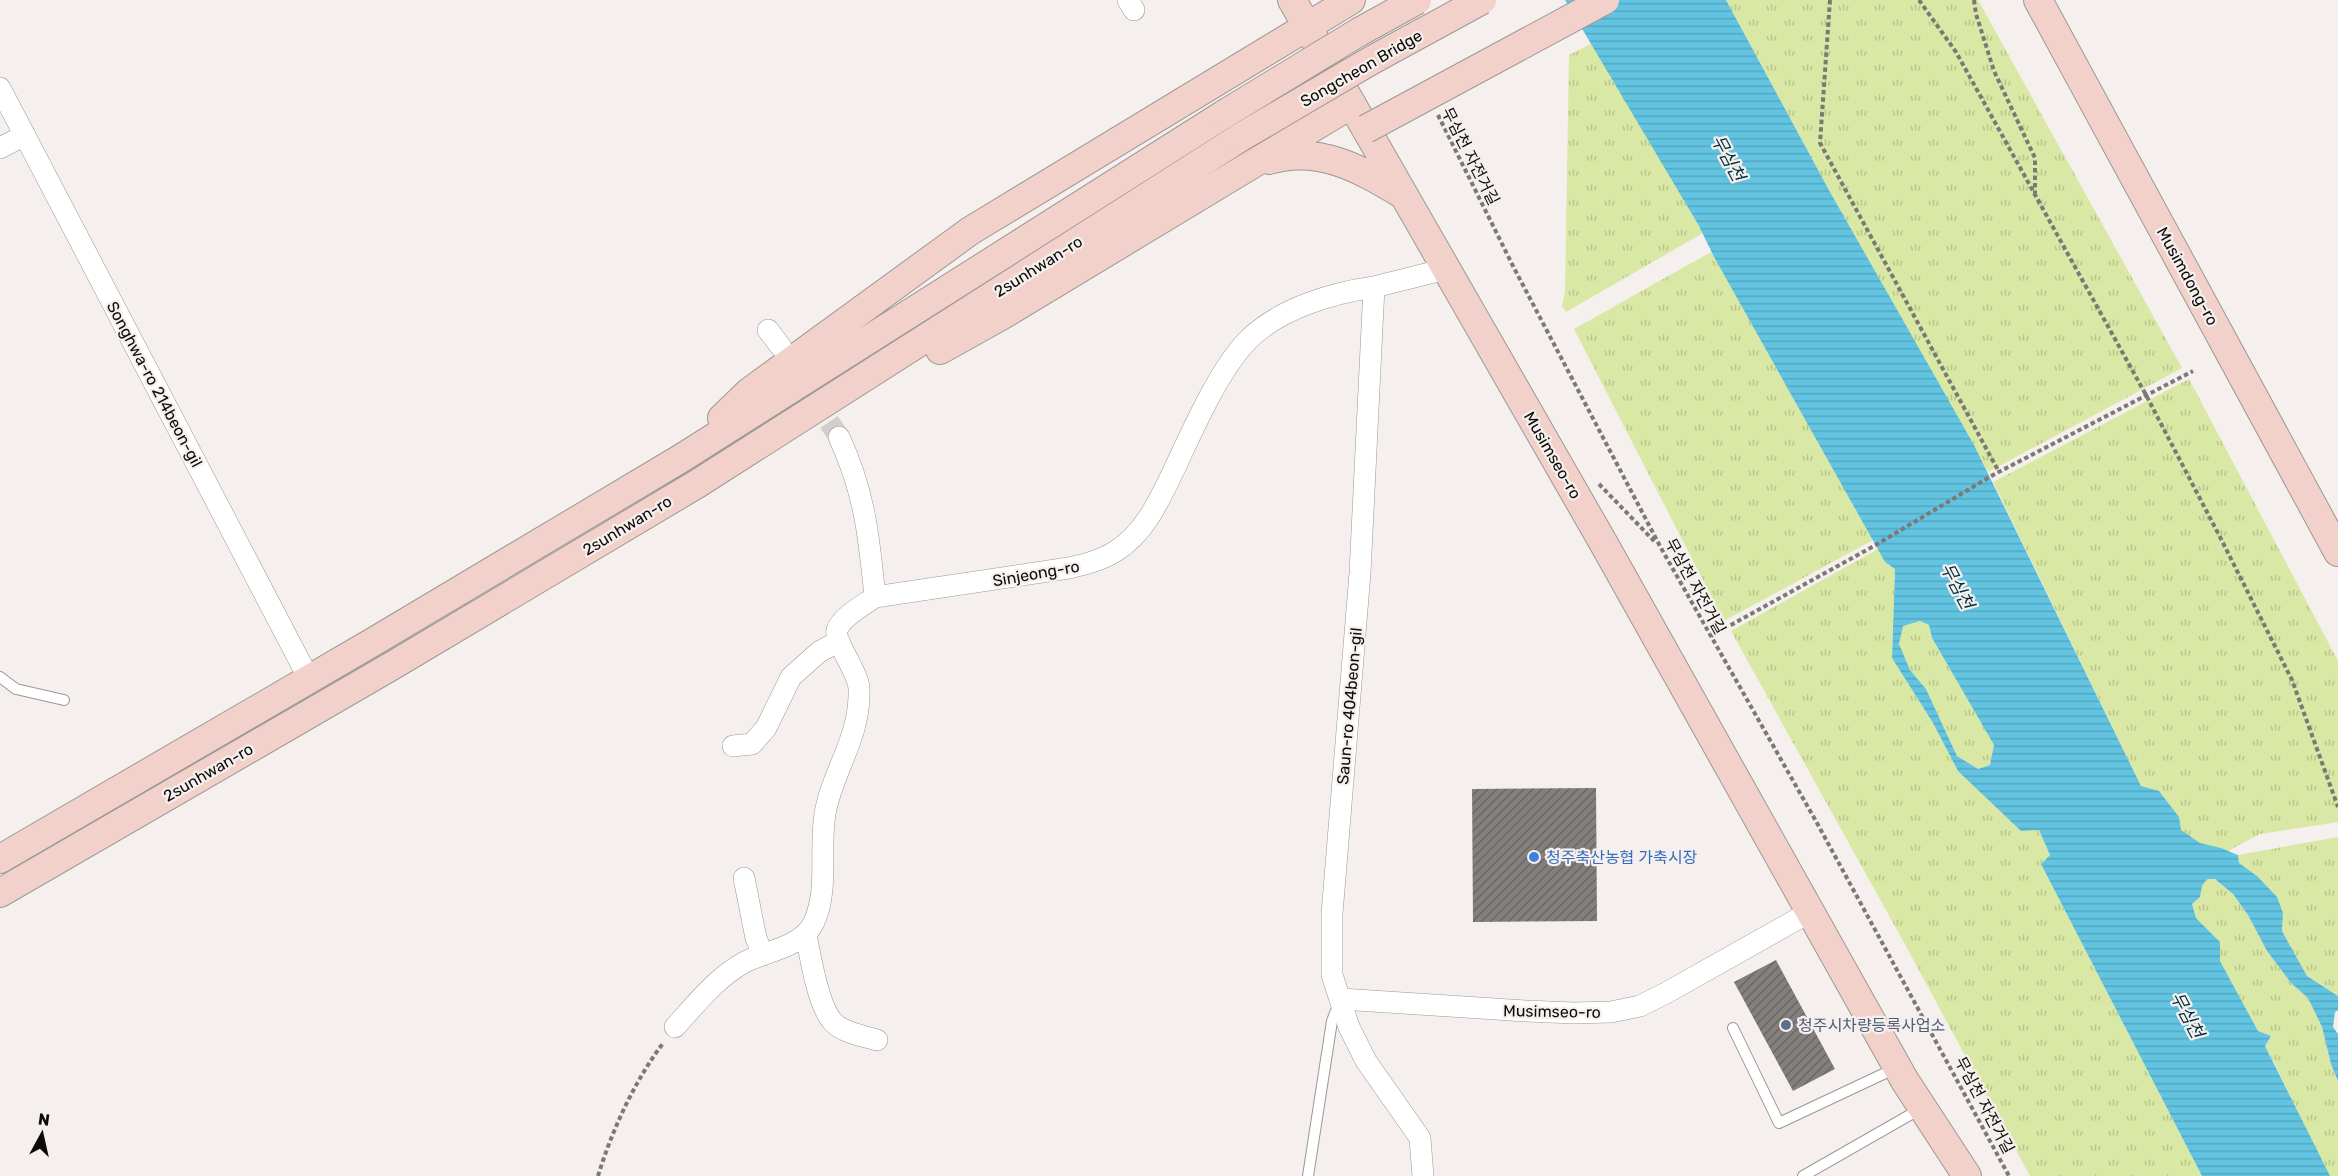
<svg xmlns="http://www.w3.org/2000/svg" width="2338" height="1176" font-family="Rubik,'Noto Sans KR',sans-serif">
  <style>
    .grass { fill: url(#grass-tufts) }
    .water { fill: url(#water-rules); fill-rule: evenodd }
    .building { fill: url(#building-hatch) }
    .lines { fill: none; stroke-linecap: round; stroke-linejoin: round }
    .street-tunnel { stroke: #d2cecb; stroke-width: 21; stroke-dasharray: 21 10; stroke-linecap: butt }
    .lane-casing { stroke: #9c9895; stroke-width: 12 }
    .street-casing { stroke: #9c9895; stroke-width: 22 }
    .secondary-casing { stroke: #9c9895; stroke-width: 30 }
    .path { stroke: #7b7876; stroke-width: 4; stroke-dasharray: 4.5 3; stroke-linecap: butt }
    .lane { stroke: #fff; stroke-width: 10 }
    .street { stroke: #fff; stroke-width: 21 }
    .secondary { stroke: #f2d1ca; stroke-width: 28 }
    .secondary-bridge-casing { stroke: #9c9895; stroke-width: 30; stroke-linecap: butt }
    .secondary-bridge { stroke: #f2d1ca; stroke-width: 28 }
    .shop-dot { fill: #3f7fe0; stroke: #f5f0ed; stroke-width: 2 }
    .service-dot { fill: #5c6f8a; stroke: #f5f0ed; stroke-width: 2 }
    .labels { text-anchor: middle; stroke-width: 4.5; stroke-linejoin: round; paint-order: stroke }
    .street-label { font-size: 16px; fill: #0d0b0a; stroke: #f5f0ed }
    .shop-label { font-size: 16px; fill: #366cbe; stroke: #f5f0ed; text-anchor: start }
    .service-label { font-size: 16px; fill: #4e5e75; stroke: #f5f0ed; text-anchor: start }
    .water-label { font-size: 18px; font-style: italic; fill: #02323e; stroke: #f5f0ed }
  </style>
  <defs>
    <pattern id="grass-tufts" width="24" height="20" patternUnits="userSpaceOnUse" patternTransform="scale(1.5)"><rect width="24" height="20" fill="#d9e8a4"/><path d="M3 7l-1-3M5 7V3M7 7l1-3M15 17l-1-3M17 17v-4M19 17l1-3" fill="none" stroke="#b9c68c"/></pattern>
    <pattern id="water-rules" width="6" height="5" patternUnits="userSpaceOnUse" patternTransform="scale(1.5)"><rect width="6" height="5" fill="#62c4e1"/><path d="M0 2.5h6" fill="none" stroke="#54a7c0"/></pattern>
    <pattern id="building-hatch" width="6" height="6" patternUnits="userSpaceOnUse" patternTransform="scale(1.5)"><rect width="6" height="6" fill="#837f7c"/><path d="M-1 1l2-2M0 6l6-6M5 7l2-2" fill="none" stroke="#6a6664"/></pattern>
  </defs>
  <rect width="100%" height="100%" fill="#f5f0ed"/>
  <path class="grass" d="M1726,0H1978L2182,368L1988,472L1830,192Z
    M1592,43L1703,233L1566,312L1562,306L1565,292L1569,55Z
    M1711,252L1873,540L1724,621L1574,329Z
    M2189,379L2338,661V822L2260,834L2228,851L2200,843L2180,830L2141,786L1993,482Z
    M1878,549L1885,562L1895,569L1892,658L1933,723L1958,771L2039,830L2050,855L2041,864L2202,1176H2030L1907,948L1731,631Z
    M1920,621L1929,625L1932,638L1994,745L1990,765L1978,769L1957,756L1926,689L1910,670L1899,644L1903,625Z
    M2338,837V996L2307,976L2282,931L2283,913L2257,876L2239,863L2238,855Z
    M2207,879H2215L2233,894L2248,915L2267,951L2291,983L2308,998L2322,1027L2331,1064L2338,1081V1176H2330C2306,1134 2289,1089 2265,1046L2271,1036L2258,1031L2220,961V942L2196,918L2192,904L2200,897L2202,886Z"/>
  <path class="water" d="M1565,0H1726L1830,192L1974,445L2141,786L2159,791L2179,817L2181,830L2200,843L2221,848L2238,855L2239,863L2257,876L2277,897L2283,913L2282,931L2307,976L2338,996V1010L2335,1012L2333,1027L2338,1034V1081L2331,1064L2322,1027L2308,998L2291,983L2267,951L2248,915L2233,894L2215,879H2207L2202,886L2200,897L2192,904L2196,918L2220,942V961L2258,1031L2271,1036L2265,1046L2330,1176H2202L2041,864L2050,855L2039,830L2021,831L1958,771L1933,723L1892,658L1895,569L1885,562L1714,257L1699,226ZM1920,621L1929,625L1932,638L1994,745L1990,765L1978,769L1957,756L1926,689L1910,670L1899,644L1903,626Z"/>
  <path class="building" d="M1596,788L1597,921L1473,922L1472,789Z
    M1776,960L1835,1069L1793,1091L1734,982Z"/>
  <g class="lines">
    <path class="street-tunnel" d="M812,396L839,437"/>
    <g class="lane-casing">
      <path id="lane" d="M0,677L16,689L64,700
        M1733,1028L1779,1123L1896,1068
        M1308,1176L1332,1021L1339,1003
        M1803,1176L1922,1108"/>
    </g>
    <g class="street-casing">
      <path id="street" d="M1128,0L1134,10
        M0,88L309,679
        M0,148L25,135
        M768,330L781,347
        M839,437C865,493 869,537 875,597L1069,568C1086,564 1102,560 1116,551C1144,533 1158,503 1172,474C1191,434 1218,370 1249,339C1281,308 1332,293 1374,287
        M733,746L752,744L766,728L791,677L819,652L839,641
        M744,878L756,938L763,955
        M806,934C810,955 818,1008 834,1023C844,1033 864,1036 877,1040
        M1341,999L1526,1011L1574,1013L1611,1012L1640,1006L1666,993L1810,912
        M675,1027C696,1004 717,977 745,962C766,951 803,947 814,922C829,889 819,849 825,814C832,771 861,738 859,688C858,672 834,641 837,630C842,616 864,605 875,597
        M1423,1176L1420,1138L1366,1061L1349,1027L1332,975V914L1360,573L1374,287L1446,269"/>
    </g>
    <g class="secondary-casing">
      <path id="secondary" d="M1292,0L1604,544L1905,1081L1967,1176
        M2038,0L2338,552
        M1269,160C1319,145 1360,169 1402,194
        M940,350L1001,316L1352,104
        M722,418L749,392L970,231L1351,0
        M0,859L373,642L680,459L1226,113
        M0,893L390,667L697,484L1241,137"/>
    </g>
    <path class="path" d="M1830,0L1820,143L1999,472
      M1919,0L1956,52L2146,395L2220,537L2292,680L2338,807
      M1974,0L1976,14L1994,71L2035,158V193
      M1438,115L1514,268L1661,548L1817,823L2009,1176
      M1599,484L1656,543
      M1711,636L1874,546L1993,475L2193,371
      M598,1176C612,1130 635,1080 664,1042"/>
    <use href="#lane" class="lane"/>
    <use href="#street" class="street"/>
    <use href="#secondary" class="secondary"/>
    <g class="secondary-bridge-casing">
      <path id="secondary-bridge" d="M1226,113L1359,32L1417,0
        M1366,129L1605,0
        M1241,137L1372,60L1482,0"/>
    </g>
    <use href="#secondary-bridge" class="secondary-bridge"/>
  </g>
  <circle class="shop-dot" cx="1534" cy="857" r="6"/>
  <circle class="service-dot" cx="1786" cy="1025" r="6"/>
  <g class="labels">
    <g class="street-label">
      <text transform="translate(1361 68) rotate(-30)" y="6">Songcheon Bridge</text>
      <text transform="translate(1471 156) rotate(63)" y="6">무심천 자전거길</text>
      <text transform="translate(1038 266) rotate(-32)" y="6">2sunhwan-ro</text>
      <text transform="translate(2188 276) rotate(61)" y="6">Musimdong-ro</text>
      <text transform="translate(155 384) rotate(62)" y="6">Songhwa-ro 214beon-gil</text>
      <text transform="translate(1553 455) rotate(60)" y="6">Musimseo-ro</text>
      <text transform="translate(627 525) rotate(-31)" y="6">2sunhwan-ro</text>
      <text transform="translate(1036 573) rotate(-10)" y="6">Sinjeong-ro</text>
      <text transform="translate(1696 586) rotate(61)" y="6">무심천 자전거길</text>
      <text transform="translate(1349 706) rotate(-85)" y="6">Saun-ro 404beon-gil</text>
      <text transform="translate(208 772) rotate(-30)" y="6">2sunhwan-ro</text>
      <text transform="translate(1552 1011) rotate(1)" y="6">Musimseo-ro</text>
      <text transform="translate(1985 1105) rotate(62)" y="6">무심천 자전거길</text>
    </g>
    <g class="shop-label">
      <text x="1546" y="863">청주축산농협 가축시장</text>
    </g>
    <g class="service-label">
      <text x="1798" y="1031">청주시차량등록사업소</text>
    </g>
    <g class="water-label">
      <text transform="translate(1728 158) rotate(62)" y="6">무심천</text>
      <text transform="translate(1957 586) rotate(62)" y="6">무심천</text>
      <text transform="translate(2187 1015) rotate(62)" y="6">무심천</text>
    </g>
  </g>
  <g transform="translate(42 1134) rotate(8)" stroke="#f5f0ed" stroke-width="4.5" paint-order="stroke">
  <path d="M0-4.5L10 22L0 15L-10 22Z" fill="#0d0b0a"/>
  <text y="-9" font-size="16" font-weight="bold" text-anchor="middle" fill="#0d0b0a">N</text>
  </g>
</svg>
